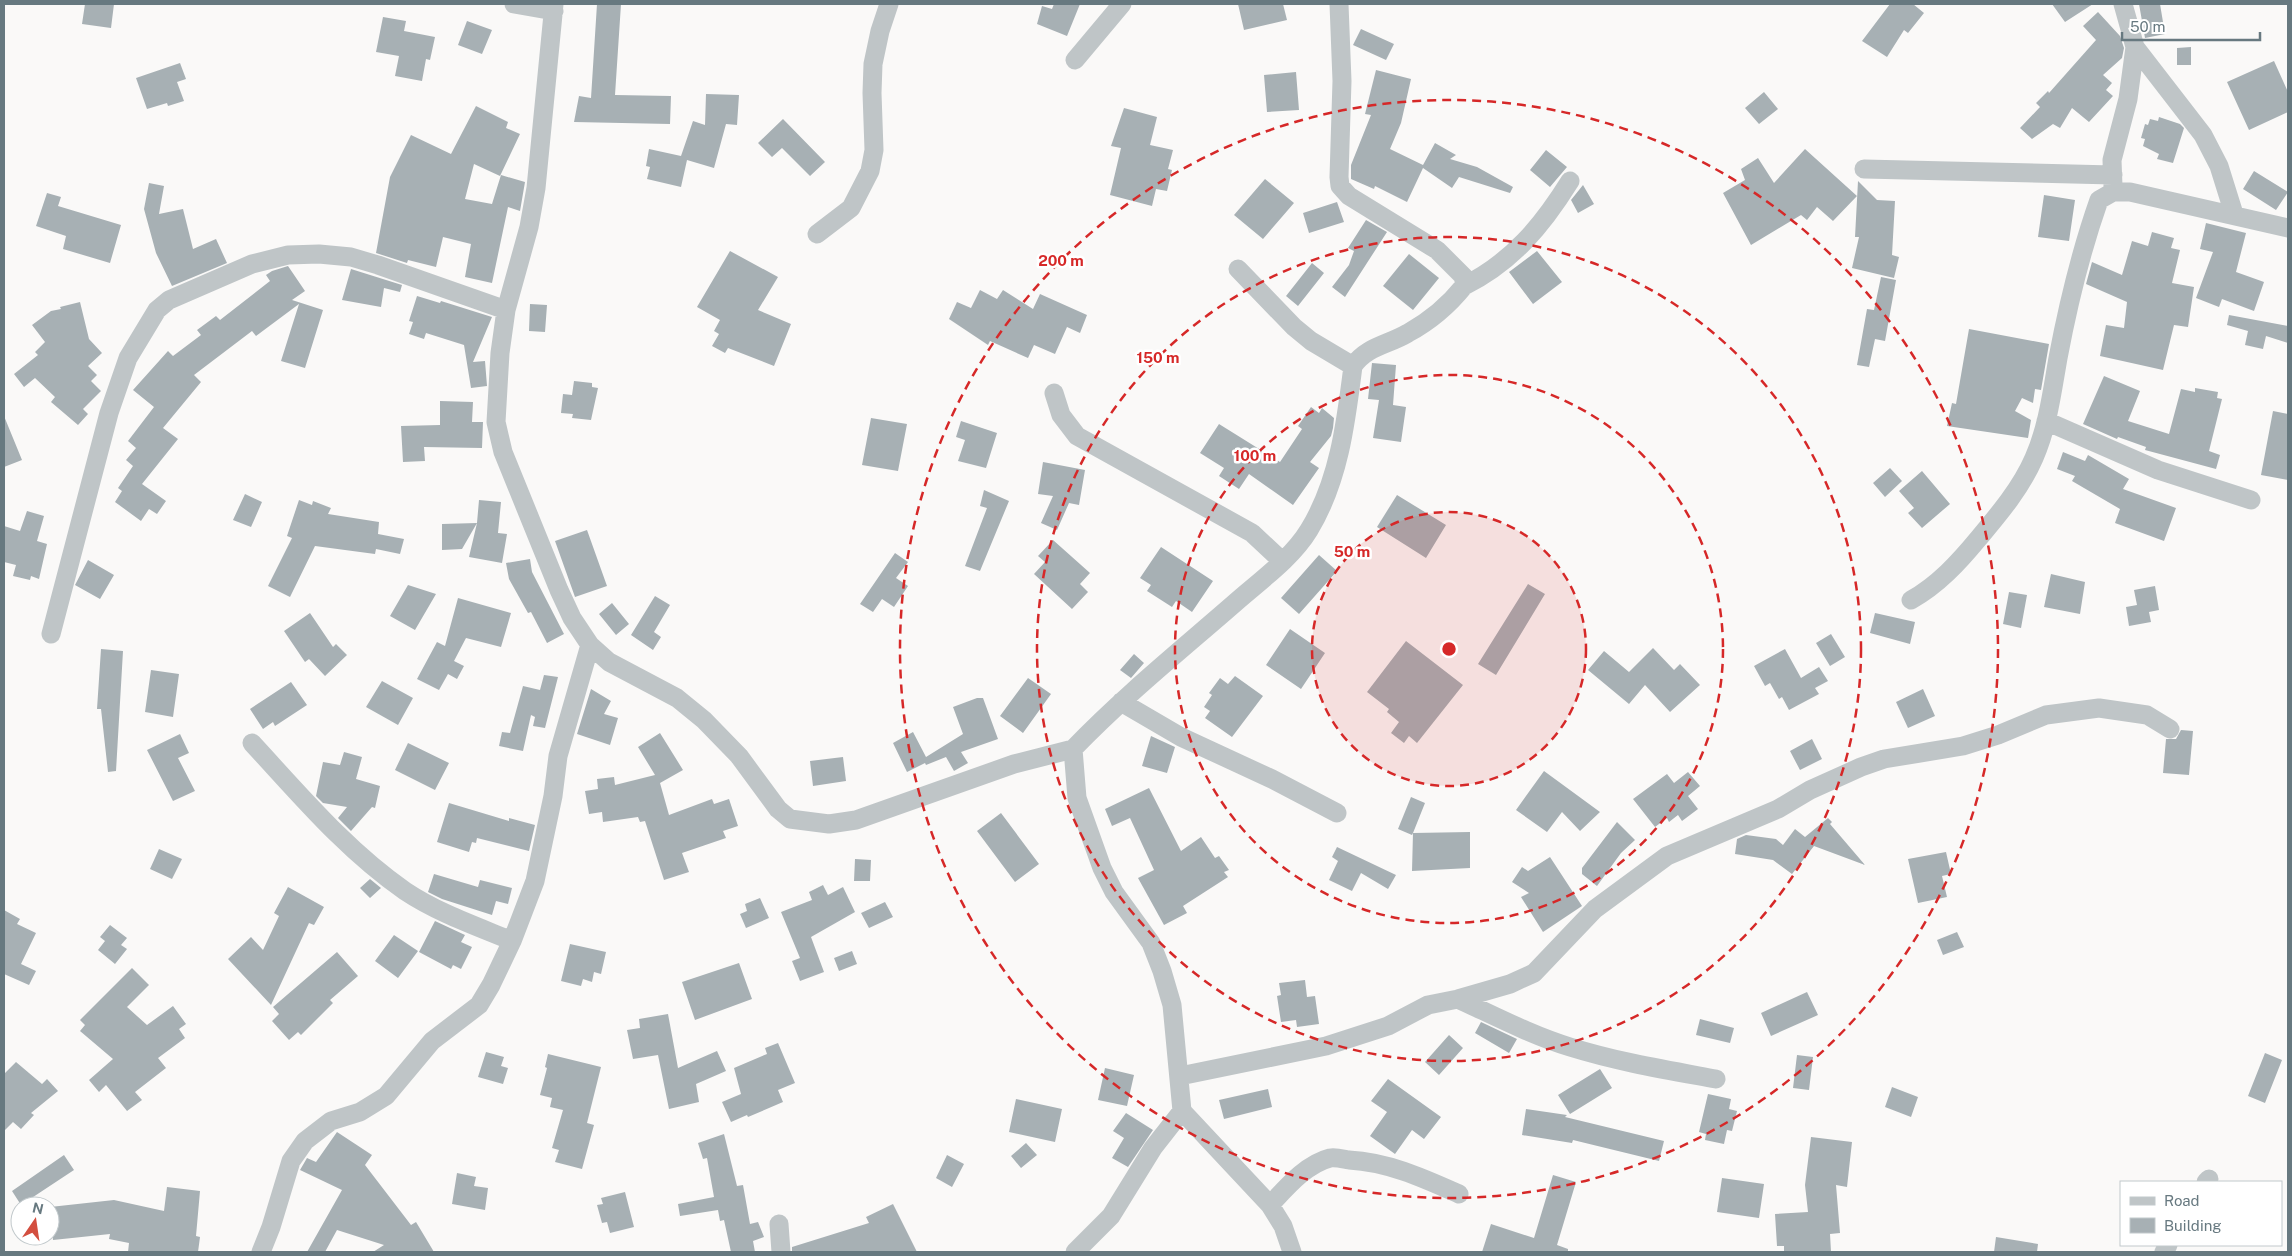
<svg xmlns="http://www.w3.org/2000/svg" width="2292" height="1256" font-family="'Public Sans',sans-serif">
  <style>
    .building { fill: #a7b0b4 }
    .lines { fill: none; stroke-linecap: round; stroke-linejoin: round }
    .minor { stroke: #bfc5c7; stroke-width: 19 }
    .ring { fill: none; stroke: #d62828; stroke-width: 2.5; stroke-dasharray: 9 6 }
    .centre { fill: #d62828; stroke: #fff; stroke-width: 2.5 }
    .ring-label { font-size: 15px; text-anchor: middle; font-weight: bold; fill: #d62828; stroke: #fff; stroke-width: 5; stroke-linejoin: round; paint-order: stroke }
  </style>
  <rect width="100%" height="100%" fill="#faf9f8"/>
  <path class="building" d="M85,4H114L111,28L82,24Z
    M597,4H621L615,95L671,96L670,124L574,122L579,96L591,98Z
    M1054,4H1080L1067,36L1037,24L1042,6L1052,9Z
    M1238,4H1283L1287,20L1244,30Z
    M1890,4H1913L1924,13L1908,33L1904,30L1887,57L1862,41Z
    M2052,4H2093L2065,22Z
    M2139,4H2160L2165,34L2145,38Z
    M2098,12L2120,36L2124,48L2122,58L2103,75L2112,83L2106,90L2113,96L2089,122L2072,108L2060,128L2053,124L2032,139L2020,128L2040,107L2036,103L2048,91L2049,93L2096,40L2083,26Z
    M383,17L406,21L404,31L435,37L430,60L426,59L422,81L395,76L399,56L376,52Z
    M467,21L492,30L482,54L458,45Z
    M1361,29L1394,44L1386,60L1353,45Z
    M2191,47V65H2177V48Z
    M2274,61L2288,92V112L2249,130L2227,82Z
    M180,63L186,79L177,82L184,101L168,106L167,103L147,109L136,78Z
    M1376,70L1411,79L1401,123L1390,149L1423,165L1435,143L1456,155L1450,159L1477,167L1513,187L1510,193L1459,177L1452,188L1423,168L1407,202L1375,186L1374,189L1351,179V165L1371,115L1365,114Z
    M1296,72L1299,110L1267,112L1264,75Z
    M1764,92L1778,109L1759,124L1745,108Z
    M706,94L739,95L737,125L726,124L714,168L687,160L681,187L647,179L650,167L646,166L649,149L681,156L693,121L705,125Z
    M476,106L508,122L506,128L520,134L500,176L474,164L465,199L492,204L501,175L525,182L520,211L508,207L492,283L465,277L471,244L443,237L436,267L408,260L407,263L376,253L390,177L411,135L451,154Z
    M1124,108L1157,117L1150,145L1173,150L1168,169L1172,170L1167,191L1156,189L1152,206L1110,195L1121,148L1111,146Z
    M2159,117L2180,124L2184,128L2173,163L2157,159L2159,154L2143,146L2145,139L2141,138L2145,124L2148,125L2150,119L2158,121Z
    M783,119L825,162L810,176L782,148L772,157L758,143Z
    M1805,149L1857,196L1833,221L1817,207L1807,220L1801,215L1751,245L1723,193L1745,180L1741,169L1758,158L1774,183Z
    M1546,150L1567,167L1550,187L1530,170Z
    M2254,171L2288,192L2276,210L2243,189Z
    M1265,179L1294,203L1263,239L1234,215Z
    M1858,181L1877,200L1895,201L1892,255L1899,257L1894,278L1852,268L1859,237H1855Z
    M149,183L164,186L159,214L183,209L193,249L216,239L227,263L172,286L156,253L144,209Z
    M1583,185L1594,204L1578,213L1571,200Z
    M47,193L61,197L58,206L121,225L110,263L63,249L66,236L36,226Z
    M2044,195L2075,200L2069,241L2038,237Z
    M1337,202L1344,222L1309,233L1303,213Z
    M1366,220L1387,232L1345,297L1332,287L1349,265L1354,251L1348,248Z
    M2206,223L2246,233L2236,272L2264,282L2254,311L2222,299L2219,307L2196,298L2213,252L2200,249Z
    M2152,232L2174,238L2171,248L2180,250L2172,283L2194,287L2188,327L2174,325L2163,370L2100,356L2106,325L2124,328L2127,302L2086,284L2092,262L2122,275L2132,241L2148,246Z
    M730,251L778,277L758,310L791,324L774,366L728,348L725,353L712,346L719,334L714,331L720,320L697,307Z
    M1537,251L1562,282L1533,304L1509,272Z
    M1409,254L1439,278L1413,310L1383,286Z
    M1312,263L1324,273L1298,306L1286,296Z
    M288,266L305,291L292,300L323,310L305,368L281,361L299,304L256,336L252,331L194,375L201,382L163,428L178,439L142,484L166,501L157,514L149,509L141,521L115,502L122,491L118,488L133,466L126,460L136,448L128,441L154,407L133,390L168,351L173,356L201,335L197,330L216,316L220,320L270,281L266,275L272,271Z
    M351,269L402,285L400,292L384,288L381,307L342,300Z
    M1881,277L1896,280L1885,341L1875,339L1869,367L1857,365L1867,309L1874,310Z
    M980,290L997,299L1003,290L1033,309L1040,294L1087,315L1080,333L1067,327L1055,354L1034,345L1028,358L990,341L988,345L949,319L957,302L971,308Z
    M417,296L440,303L441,301L492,317L473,362L485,361L487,386L471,388L464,345L426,333L424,339L409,334L413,322L409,321Z
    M80,302L89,339L102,353L88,366L97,375L91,381L101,391L83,409L88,414L78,425L51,402L55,397L35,378L24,387L14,374L38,355L35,352L45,342L32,325L51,311L61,309L60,307Z
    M530,304L547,305L545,332L529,331Z
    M2229,315L2288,326V343L2266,336L2263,349L2245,345L2248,331L2227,325Z
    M1969,329L2049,344L2041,390L2035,389L2033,403L2022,398L2015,411L2031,420L2028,438L1947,426L1952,403L1956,404Z
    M1372,363L1396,365L1393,405L1406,407L1401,442L1373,438L1379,400L1368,399Z
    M2104,376L2140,391L2128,421L2169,434L2181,389L2195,392V388L2218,392L2217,398L2222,399L2209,451L2220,455L2216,469L2145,450L2146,447L2118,437L2117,439L2083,424Z
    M574,381L592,383V387L598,388L591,420L572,418L573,414L561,413L563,394L572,395Z
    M440,401L473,402L472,422H483L482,448L424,447L425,461L403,462L401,426L440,425Z
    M1311,407L1319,413L1322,408L1334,418L1333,428L1331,436L1310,462L1319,468L1293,505L1249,474L1239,489L1219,476L1224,468L1200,453L1219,424L1280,462L1302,429L1298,426Z
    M2273,411L2288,414V480L2261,475Z
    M4,416L22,460L4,467Z
    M871,418L907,424L898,471L862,465Z
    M961,421L997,433L986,468L958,461L965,440L956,437Z
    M2063,452L2085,461L2088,455L2129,479L2123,489L2176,508L2164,541L2115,523L2120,509L2072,481L2075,476L2057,469Z
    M1043,462L1085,470L1079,505L1069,503L1057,530L1041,523L1053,496L1038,494Z
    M1890,468L1902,481L1885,497L1873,483Z
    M1922,471L1950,504L1922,528L1908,513L1914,508L1899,491Z
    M984,490L1009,501L980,571L965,566L987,508L980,506Z
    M245,494L262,502L251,527L233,520Z
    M1397,495L1446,525L1426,558L1377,527Z
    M299,500L312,505L313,501L331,508L328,514L379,522L378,534L404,539L400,554L376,549L375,554L315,546L290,597L268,586L292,538L287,536Z
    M479,500L501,502L498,533L507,534L502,563L469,557L477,523L462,549L442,550V524L477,523Z
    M27,511L44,516L37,541L47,544L39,579L31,576L30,580L13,576L16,565L4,562V526L20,531Z
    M587,530L607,586L575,597L555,541Z
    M1053,540L1090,573L1080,584L1088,592L1072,609L1034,574L1045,562L1038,556Z
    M1161,547L1213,581L1192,612L1176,601L1172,607L1147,591L1151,585L1140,578Z
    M895,553L908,562L896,578L908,586L894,607L882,599L873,612L860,604Z
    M1319,555L1337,571L1299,614L1281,598Z
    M530,559L532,572L564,634L547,643L531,612L528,613L509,579L506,563Z
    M88,560L114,575L100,599L75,585Z
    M2051,574L2085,582L2080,614L2044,607Z
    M1528,584L1545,594L1496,675L1478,664Z
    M408,585L436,594L415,630L390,616Z
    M2155,586L2159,610L2149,612L2151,622L2129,626L2126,607L2137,605L2134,590Z
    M2009,592L2027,595L2021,628L2003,624Z
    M655,596L670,605L654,632L661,637L653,650L631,635Z
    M458,598L511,613L501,647L466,638L454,661L464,666L457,679L448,674L439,690L417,679L437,642L445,646Z
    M612,603L629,624L616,635L599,614Z
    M310,613L333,647L336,644L347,655L325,676L309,659L305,662L284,631Z
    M1875,613L1915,622L1910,644L1870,633Z
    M1290,629L1325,653L1301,689L1266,665Z
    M1831,634L1845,657L1830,666L1816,643Z
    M1406,641L1463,685L1417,743L1409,736L1404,743L1391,733L1399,722L1387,712L1389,709L1367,692Z
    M1653,648L1674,670L1680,664L1700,685L1670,712L1645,685L1629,704L1588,670L1604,651L1629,672Z
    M101,649L123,651L116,771L108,772L101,709H97Z
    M1785,649L1801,678L1819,667L1828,681L1815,688L1819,694L1789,710L1782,697L1779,699L1770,683L1765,686L1754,666Z
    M1134,654L1144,663L1131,678L1120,670Z
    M151,670L179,674L173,717L145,712Z
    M544,675L558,677L545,728L533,726L535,717L531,715L523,751L499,746L502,732L510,733L523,686L540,690Z
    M1235,676L1263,696L1232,737L1205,718L1210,711L1204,707L1212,695L1209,693L1220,678L1228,684Z
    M1028,678L1051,694L1023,733L1000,716Z
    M382,681L413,698L398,725L366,707Z
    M291,682L307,705L275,726L273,722L263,729L250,709Z
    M591,689L611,701L604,714L618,718L610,745L577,734Z
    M1923,689L1935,716L1908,728L1896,702Z
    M977,698H983L998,739L961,752L968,763L954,771L946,757L926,765L925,763L907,772L893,743L913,732L926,757L963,734L953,707Z
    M2181,730L2193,731L2189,775L2163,773L2166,739H2176Z
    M660,733L683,770L660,783L669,815L712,799L714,804L729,799L738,826L723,831L726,838L682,853L689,872L664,880L645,821L640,822L638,817L603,822L602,812L589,814L585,791L598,789L597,779L614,777L615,785L655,775L638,747Z
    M180,734L189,753L178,758L195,791L173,801L147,750Z
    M1151,736L1175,747L1167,773L1142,766Z
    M1812,739L1822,759L1800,770L1790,751Z
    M408,743L449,763L435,790L395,770Z
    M344,752L362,757L356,779L380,786L375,808L372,807L351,831L338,818L347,807L323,803L316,796L323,762L340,765Z
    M843,757L846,781L813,786L810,761Z
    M1544,771L1600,812L1580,831L1562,812L1547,832L1516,810Z
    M1688,772L1700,786L1688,796L1698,809L1682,821L1678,815L1669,822L1667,818L1655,827L1633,799L1667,774L1674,783Z
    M1149,788L1181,851L1201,837L1215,858L1219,856L1229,870L1224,872L1228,877L1183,906L1187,913L1164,925L1138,878L1154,870L1130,818L1112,826L1105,809Z
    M1411,797L1425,803L1413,833L1470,832V868L1412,871L1413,833L1412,835L1398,829Z
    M449,803L509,821V818L535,825L529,851L477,838L476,843L472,842L469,852L437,842Z
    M1001,813L1039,864L1015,882L977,831Z
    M1828,818L1832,822L1830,824L1865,865L1814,846L1792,874L1773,860L1735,854L1737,839L1746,835L1776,839L1783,845L1795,829L1805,837Z
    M1617,822L1635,840L1621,853L1597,886L1582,874V868Z
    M1337,847L1396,875L1388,889L1361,873L1352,891L1329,880L1338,861L1332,857Z
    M159,849L182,859L172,879L150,869Z
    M1946,852L1951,874L1942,876L1947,897L1918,903L1908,859Z
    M1550,857L1582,906L1543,932L1521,897L1529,893L1512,882L1522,867L1528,871Z
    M855,859L871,860L870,881H854Z
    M434,874L478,887L480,880L512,888L508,904L496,901L492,915L442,899L428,892Z
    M370,879L381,888L370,898L360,888Z
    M823,885L828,895L843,887L855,912L811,937L824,972L800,981L792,961L800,958L781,912L812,900L809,892Z
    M288,887L324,907L314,925L309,923L271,1005L228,959L251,937L263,950L279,916L274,913Z
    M760,898L769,918L746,928L740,914L747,911L745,904Z
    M885,902L893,917L869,928L861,913Z
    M4,910L20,919L17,924L36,933L21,964L36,971L29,985L4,974Z
    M435,921L465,935L461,942L472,947L461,969L453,965L451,969L419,952Z
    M110,925L127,938L121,945L127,949L115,964L98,950L105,941L100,937Z
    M1957,932L1964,947L1943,955L1937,940Z
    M394,935L418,951L398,978L375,961Z
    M570,944L606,952L601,974L594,972L592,982L583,979L581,986L561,981Z
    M852,951L857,964L839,971L834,958Z
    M337,952L358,976L330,1000L333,1003L301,1035L298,1032L289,1040L272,1021L279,1014L273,1007Z
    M739,963L752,999L695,1020L682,982Z
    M132,968L149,985L127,1007L147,1025L173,1006L186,1024L179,1029L185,1038L158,1058L166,1068L135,1092L142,1100L127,1111L106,1085L99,1092L89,1080L113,1059L80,1031L85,1025L80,1020Z
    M1305,980L1307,997L1315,996L1319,1024L1297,1027L1296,1020L1281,1022L1277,996L1281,995L1279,983Z
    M1807,992L1818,1015L1771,1036L1761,1013Z
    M668,1014L678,1068L717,1051L726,1071L696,1084L699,1102L669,1109L658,1055L633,1059L627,1030L640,1028L639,1019Z
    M1700,1019L1734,1028L1730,1043L1696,1035Z
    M1481,1022L1517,1039L1509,1053L1475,1033Z
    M1449,1035L1463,1048L1439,1075L1425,1062Z
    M778,1043L795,1083L778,1090L783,1102L748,1117L747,1115L731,1122L722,1102L741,1094L734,1068L767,1054L765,1048Z
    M486,1052L504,1057L501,1066L508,1068L503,1084L478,1077Z
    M2265,1053L2282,1060L2265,1103L2248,1096Z
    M548,1054L601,1067L587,1123L594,1125L582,1169L555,1162L559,1150L552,1148L563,1110L550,1107L552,1098L540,1095L547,1068L545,1067Z
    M1797,1055L1813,1057L1809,1090L1793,1088Z
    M16,1062L42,1084L47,1079L58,1091L31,1113L34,1115L21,1129L13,1122L4,1131V1074Z
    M1105,1068L1134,1075L1127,1106L1098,1100Z
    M1600,1069L1612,1088L1570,1114L1558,1095Z
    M1388,1079L1441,1117L1424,1139L1412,1130L1395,1154L1370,1136L1387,1112L1371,1101Z
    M1892,1087L1918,1097L1911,1117L1885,1107Z
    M1268,1089L1272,1107L1224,1119L1219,1100Z
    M1708,1094L1731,1099L1729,1109L1737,1111L1732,1131L1727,1130L1724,1144L1705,1140L1706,1134L1699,1132Z
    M1016,1099L1062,1109L1055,1142L1009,1132Z
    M1526,1109L1567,1115L1565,1117L1664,1141L1659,1161L1573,1140L1572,1143L1522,1135Z
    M1126,1113L1153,1130L1128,1167L1112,1158L1124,1138L1113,1131Z
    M337,1132L372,1155L365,1165L411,1225L416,1222L434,1252H373L384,1245L337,1230L325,1252H307L342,1190L300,1170L307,1158L316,1162Z
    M724,1134L737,1186L743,1185L750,1224L758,1222L764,1237L753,1241L755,1252H731L724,1220L720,1221L718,1210L680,1216L678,1204L714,1197L707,1158L703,1159L698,1143Z
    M1811,1137L1852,1142L1847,1187L1836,1185L1840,1233L1830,1234L1831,1252H1784V1246H1777L1775,1214L1808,1212L1805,1185Z
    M1026,1143L1037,1155L1021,1168L1011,1156Z
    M64,1155L74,1170L21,1205L12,1191Z
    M947,1155L964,1164L952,1187L936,1178Z
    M457,1173L476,1177L474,1186L488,1188L485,1210L452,1204Z
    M1553,1175L1576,1182L1557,1245L1568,1249V1252H1482L1491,1224L1534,1238Z
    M1722,1178L1764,1184L1759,1218L1717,1212Z
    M167,1187L200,1191L196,1236L200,1237L198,1252H128L129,1243L109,1239L110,1234L53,1240L50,1207L114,1200L164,1211Z
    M625,1192L634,1227L610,1233L607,1222L602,1223L597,1205L603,1204L601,1198Z
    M893,1204L917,1252H792V1247L869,1223L866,1217Z
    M1996,1237L2038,1244L2037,1252H1994Z"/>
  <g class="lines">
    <path class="minor" d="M514,4L554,11
      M554,4L536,188L529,227L506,310L500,353L496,422L503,452L559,590L572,618L590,645L609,662L677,698L704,720L739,756L778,809L790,819L829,824L856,820L1014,764L1073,749
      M2123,4L2135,47L2203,135L2219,166L2234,214
      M1075,60L1122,4
      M1864,169L2113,175
      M2113,186L2112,160L2128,99L2135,47
      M817,234L851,208L870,171L874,150L872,93L873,64L880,31L889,4
      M1238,269L1294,327L1311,341L1353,366
      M1464,286C1512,262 1542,226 1570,181
      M1054,393L1061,415L1077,436L1252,533L1282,561
      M2046,421L2158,470L2251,500
      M1911,600C1938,585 1959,562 1978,539C1999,514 2021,488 2034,458C2048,426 2052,392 2058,358C2068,305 2081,251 2099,200L2113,192H2130L2288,228
      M51,634L109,413L128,358L157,310L169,300L252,264L288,255L319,254L351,257L378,265L506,310
      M1121,702L1181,737L1272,779L1337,813
      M252,743C300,795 346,850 405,891C438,913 476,926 512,941
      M1458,999C1495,1016 1531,1035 1570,1047C1618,1062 1667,1070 1716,1079
      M1180,1076L1326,1046L1388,1026L1428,1005L1458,999L1510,984L1534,973L1595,909L1667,856L1778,809L1810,790L1861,767L1884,759L1963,746L1998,735L2046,715L2099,708L2147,715L2170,729
      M2206,1182L2209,1179
      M1270,1205C1286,1188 1306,1164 1330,1158C1336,1157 1343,1159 1349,1160C1388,1162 1423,1178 1459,1194
      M779,1224L781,1252
      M261,1252L271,1227L291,1161L305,1141L331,1121L360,1112L386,1096L432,1041L479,1005L491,985L512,941L535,881L553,796L558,756L590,645
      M1075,1252L1111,1216L1153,1148L1182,1111
      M1292,1252L1283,1226L1270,1205L1182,1111L1172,1005L1162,971L1151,943L1114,892L1102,868L1077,798L1073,749C1124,696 1181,650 1236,602C1261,580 1292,558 1309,530C1339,481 1346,422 1353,366C1367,346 1388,345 1408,333C1430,321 1448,306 1464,286V277L1437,250L1349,196L1340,186L1339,177L1342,81L1339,4
      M2164,1252L2168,1245"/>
  </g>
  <circle cx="1449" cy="649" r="137" fill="#d62828" fill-opacity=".12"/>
  <g class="ring">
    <circle cx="1449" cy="649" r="137"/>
    <circle cx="1449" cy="649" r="274"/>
    <circle cx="1449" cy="649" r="412"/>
    <circle cx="1449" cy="649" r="549"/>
  </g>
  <circle cx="1449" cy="649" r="8" class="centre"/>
  <g class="ring-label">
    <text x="1061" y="266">200 m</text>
    <text x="1158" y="363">150 m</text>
    <text x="1255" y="461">100 m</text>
    <text x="1352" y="557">50 m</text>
  </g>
  <rect width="2292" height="1256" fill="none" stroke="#677980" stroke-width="10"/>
  <rect x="2120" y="1181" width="162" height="65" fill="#ffffff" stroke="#c2c9cc"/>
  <rect x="2130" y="1197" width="25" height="8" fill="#bfc5c7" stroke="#c2c9cc"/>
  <text x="2164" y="1206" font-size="15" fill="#677980">Road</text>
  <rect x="2130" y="1218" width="25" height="15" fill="#a7b0b4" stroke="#c2c9cc"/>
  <text x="2164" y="1231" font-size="15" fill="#677980">Building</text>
  <g transform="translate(35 1221) rotate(13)"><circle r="24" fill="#ffffff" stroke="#c2c9cc"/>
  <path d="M0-4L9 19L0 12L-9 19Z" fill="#d34e3f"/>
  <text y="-8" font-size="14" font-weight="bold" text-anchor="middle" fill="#677980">N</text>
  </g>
  <path d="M2122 32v8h138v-8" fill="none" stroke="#677980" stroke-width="2.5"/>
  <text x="2130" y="32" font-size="15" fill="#677980" stroke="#ffffff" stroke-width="4" paint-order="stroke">50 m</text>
</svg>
